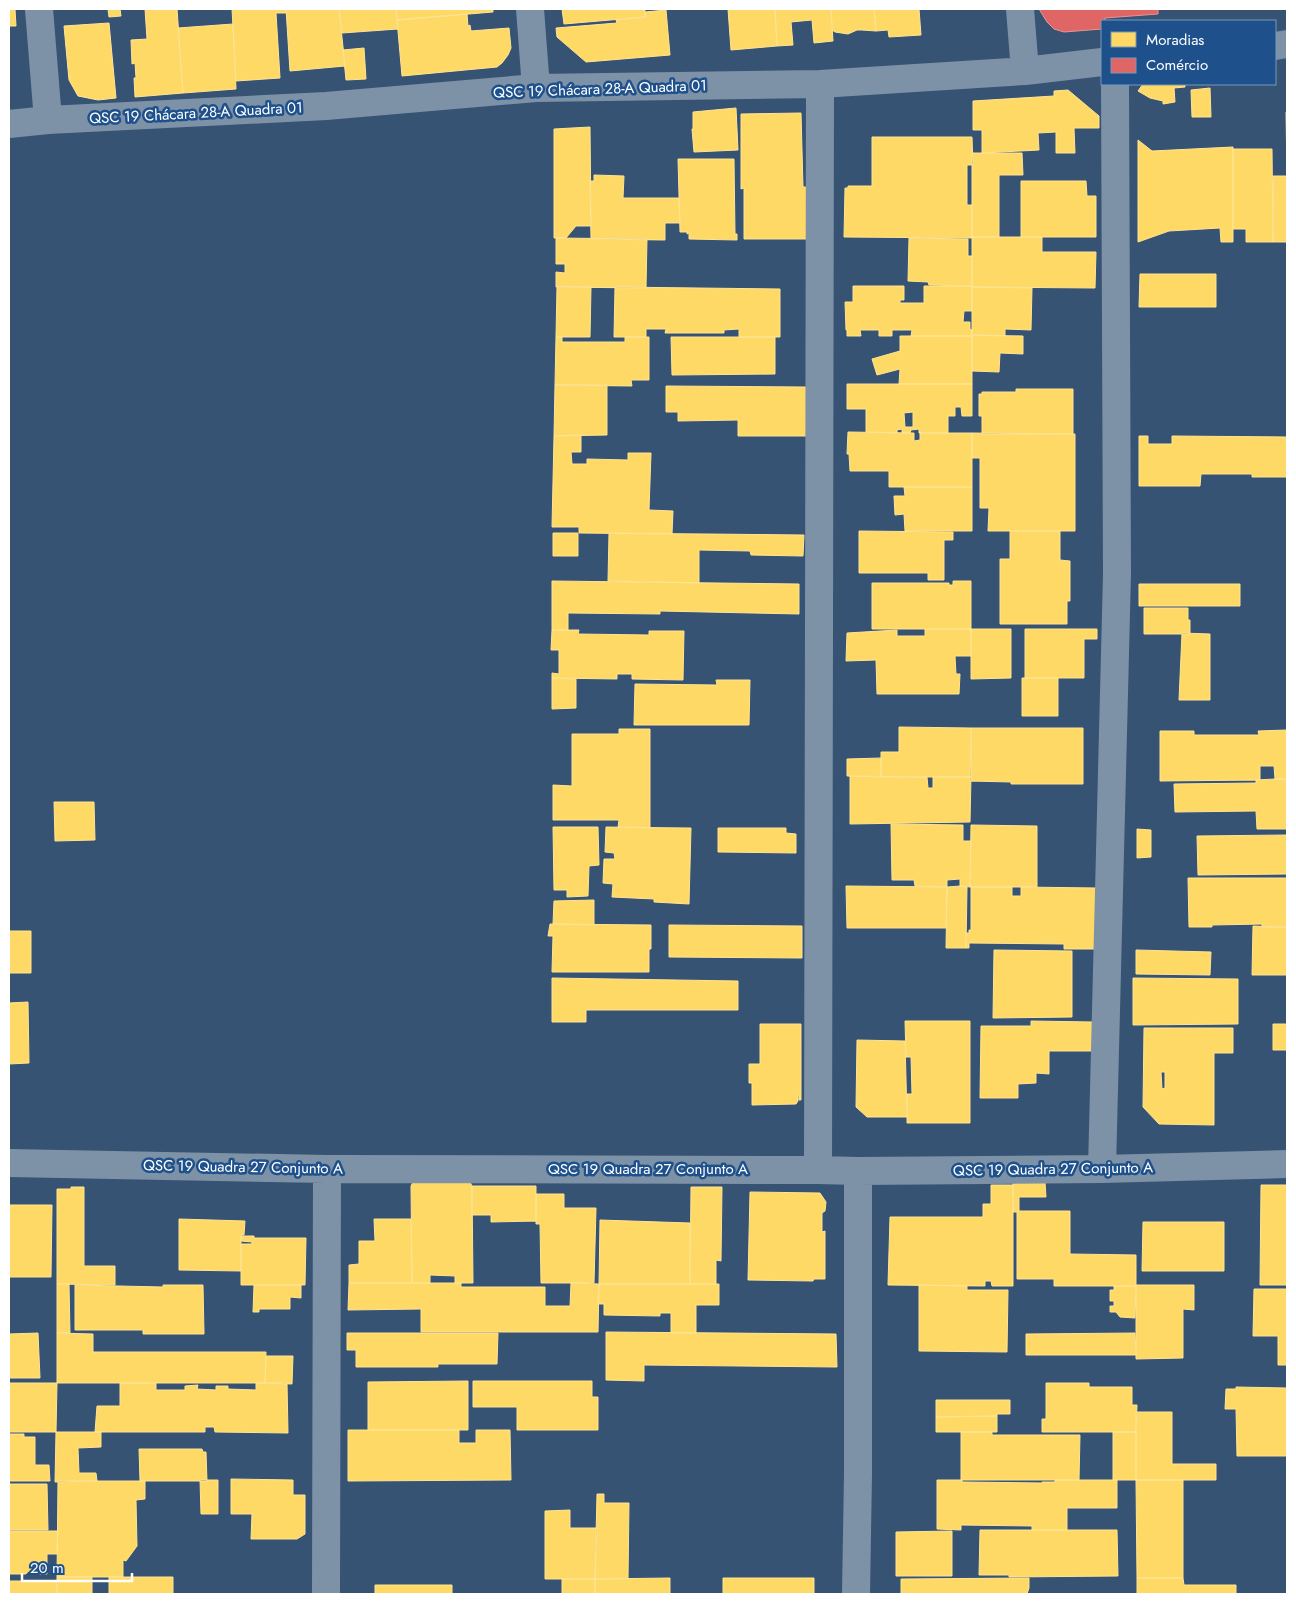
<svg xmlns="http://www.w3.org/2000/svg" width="1296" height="1603" font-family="Jost,sans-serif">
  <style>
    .homes { fill: #ffd966; stroke: #ffe494; fill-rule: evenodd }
    .shops { fill: #e06666; stroke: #e99494 }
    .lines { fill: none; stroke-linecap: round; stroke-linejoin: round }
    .minor { stroke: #7e92a7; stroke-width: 28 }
    .labels { text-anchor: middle; stroke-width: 5; stroke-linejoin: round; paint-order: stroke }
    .street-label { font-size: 15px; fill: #fff; stroke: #1e518c }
  </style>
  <rect width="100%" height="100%" fill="#375373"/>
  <path class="homes" d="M9,9H15L16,26H9Z
    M108,9H120L121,16L109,17Z
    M145,9H177L183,93L135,97L134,78H136L135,63L132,64L131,40L147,39Z
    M232,9H286V13H276L280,78L236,81Z
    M286,9H339L345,66L290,71Z
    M339,9H396L398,29L342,33Z
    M396,9H493V12L397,20Z
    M562,9H645V17L564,24Z
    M728,9H775L777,46L731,50Z
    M775,9H831L833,41L814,43L812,20L791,22L793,45L777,46Z
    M831,9H874L876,31L862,30H857L848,34L835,32L832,30Z
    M874,9H919L921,35L889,37L888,30L876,31Z
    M666,10L670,55L586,62L557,37L556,28L617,23L616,20L645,17V12Z
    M467,14L468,26L470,25L471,31L509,28L511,48L508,55L502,63L497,67L402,76L397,20Z
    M109,23L116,98L98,100L78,96L69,80L64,26Z
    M233,24L236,89L183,93L178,28Z
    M364,48L366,79L346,80L343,50Z
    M1143,84H1185V87L1174,88L1175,102L1163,104V101L1150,98L1138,91Z
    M1210,88L1211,117H1192L1191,90Z
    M1068,90L1099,116V128H1074L1075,153H1056V132L1038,133L1039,150L982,153V130H973V101L1054,96V91Z
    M736,108L738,150L694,152L692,129H693V112Z
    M1286,112H1287V242H1273V176H1287Z
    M801,113L803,187H807V239H744V188L741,189V114Z
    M590,127L591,226H576L566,238H554V129Z
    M872,137H972L973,165H967V205H972V238L844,237L845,188H848V186H872Z
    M1138,140L1152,151L1233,147V242H1221L1220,228L1169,231L1138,242Z
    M1233,149H1272L1273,242H1246V229H1233Z
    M972,153H1022L1023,175H999V237H972Z
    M678,159H734L735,234H737V240L689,239V233L687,234V232H680Z
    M594,175L624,176L623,198H679L680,223H665V240L591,239L590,181H594Z
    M1021,181H1086L1087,196H1096V237H1021Z
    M972,237H1042V252H1096L1095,288L972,287Z
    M556,238L647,239L646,288L556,287V272L565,273V264H556Z
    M909,238L968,239V256H972V286L929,285L928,282L908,281Z
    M1140,274H1216V307H1139Z
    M853,286H904V300H900V303H924V286H972V311H964L963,322H970V329L972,330V336H911L912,330H892V336H879V330H860L861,336H847V330H846L845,302H853Z
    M557,287H591L590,337H556Z
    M615,287L780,289V337H739V329L724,330V333H665L666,329H646V337H614Z
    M972,287L1032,288L1031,330L1005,329V336L972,335Z
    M972,335L1023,336V354L1000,353L999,372L972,371Z
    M900,336H972V384H899L900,369L877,375L872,359L900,351Z
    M556,337H562V342H625V337H649V380H631L632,386L555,385Z
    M671,337H775V374L672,375Z
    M847,384H972V416H962L961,407H955V416H948V433H919V429L911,430L910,433H902V429L897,430V433L866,432V409H847ZM913,412V427H905L904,413Z
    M555,385H607V435L554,436Z
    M666,386L806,387V436H738V420L678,421V412H666Z
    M1016,389H1073V434H982V416H979V394H982V392H1016Z
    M848,432L914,433V441L920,440V433H972V487H889V471H850L849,454H847Z
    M972,433L1075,434V531H988L989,508H980V458H972Z
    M581,435V452H571L572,464H587V459L628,460V453H651L649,510L673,511L672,534L579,533V527H552L554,436Z
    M1139,436H1148V444H1172V436L1287,437V477H1252V474H1201L1200,486H1139Z
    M904,487H972V531H905L904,514L895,515L894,496H905Z
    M859,531L953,532V540H944V580H928V573H859Z
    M1010,531H1060V560L1070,561V601H1067V624H1000V559H1010Z
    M553,533H578V556H553Z
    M609,533L804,535L803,556L751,555L750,551L699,550V583L608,581Z
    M552,581L799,584V614L660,611V614L568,613V630H552Z
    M953,581H971V629H872V583H949V585H953Z
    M1139,584H1240V606H1139Z
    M1144,608H1188V620H1190V634H1144Z
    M925,629H971V656H955L956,674H960L959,694H877L876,660L846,661L847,633L897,630V636H925Z
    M971,629H1011V678L971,679Z
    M1025,629H1097V639H1084V678H1025Z
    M552,630H579L578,634L649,635V631H684L683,680L632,679V674H617V679L552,678V673L559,674V650H551Z
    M1182,633L1210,634V700H1179Z
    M552,678L576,679V708L552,709Z
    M1022,678H1058V716H1022Z
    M716,680H750L749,725H634L635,684L717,685Z
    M899,727L971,728V777H881V752H899Z
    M971,728H1083V784H1011V782L970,781Z
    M619,729H650V828L618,827L619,820H553V785L572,786V734H619Z
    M1287,730V779H1275L1274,766H1260V780L1160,781V731H1194V735H1259L1258,731Z
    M881,758V777L847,776V759Z
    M850,776L927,777L928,788H933V777H971L970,822L850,824Z
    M1275,779H1287V829H1257L1256,811L1175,812L1174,784L1256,783V780Z
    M54,802H94L95,840L55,841Z
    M891,824L963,825V841H971L970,887L960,886V879L947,880V887L915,886L914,880H892Z
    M971,825L1037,826V887H970Z
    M553,827H598L599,865L589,866L588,896L567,897V890H554Z
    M606,827L691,828L689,904L654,902V899L612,897L613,884L603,883L604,859H615L614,853L605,852Z
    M718,828H786V833L796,834V853L718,852Z
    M1137,829L1151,830V857L1137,858Z
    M1287,835V874L1198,875L1197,836Z
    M1188,878H1287V927H1262V924L1212,925V927H1189Z
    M846,886L947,887L946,928H847Z
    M960,886L967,887L966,948H946L947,887Z
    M971,887H1012V896H1021V887L1097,888L1096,949H1064V944L969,943V948H966V933H969V930H971Z
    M594,900V925L553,924L554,901Z
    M550,924L651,925V949H649V972H552L553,936H548Z
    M669,925L802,926V958L669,957Z
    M1253,926L1287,927V975H1252Z
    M9,931H31V973H9Z
    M994,950L1072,951V1017L993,1018Z
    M1136,950L1211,952L1210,975L1136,974Z
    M552,978L738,981V1010H586V1022H552Z
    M1133,978L1238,979V1024L1133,1025Z
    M28,1002L29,1063L9,1064V1003Z
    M905,1021H970V1123H907V1094H912L911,1057H906Z
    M1031,1021L1093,1022V1051H1049V1074L1036,1073V1083L1018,1084V1098H980L981,1026H1031Z
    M760,1024H801V1100H799V1095H798V1101L796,1104L752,1105V1083H749V1064H760Z
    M1273,1024H1287V1050H1273Z
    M1144,1028H1233V1053H1214V1125L1159,1124L1143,1107ZM1161,1072H1165V1088L1162,1089Z
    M857,1040L905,1041L907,1117H867L856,1107Z
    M413,1182H470L472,1186L473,1283H455V1276L430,1275V1283H412L411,1186Z
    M1013,1182H1045L1046,1197H1019V1211H1070V1254L1136,1255V1286H1054V1279H1017V1212H1013Z
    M991,1185H1013V1286H992L991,1281H985V1286L888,1285L890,1217H983V1204H991Z
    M1261,1185H1287V1285H1260Z
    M472,1186H536V1221L491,1222V1215H472Z
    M71,1187H84V1266H115V1285L57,1284V1189H71Z
    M691,1187H722L721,1261L716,1260V1284H690Z
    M750,1192L820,1193L826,1202L825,1211L822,1213V1232L825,1231V1279H814L813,1281L748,1280Z
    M536,1194H564V1208H596L594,1283H541L540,1224H536Z
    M9,1205H52L51,1277H9Z
    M179,1219L245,1221L244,1235H241V1271L179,1270Z
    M374,1219H411L412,1283H349V1265L359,1264V1241H375Z
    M600,1220L690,1223V1284H599Z
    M1143,1222H1224V1271H1142Z
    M241,1236H254V1238H306L305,1285H241V1244H252V1242L241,1241Z
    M349,1283H461V1287H545V1306H570L571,1283L599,1284L598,1332H421V1309L348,1310Z
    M57,1284H69L70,1333H57Z
    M599,1284H719V1305H696V1333H671V1313H660V1316L604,1315V1304H598Z
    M75,1285L163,1287V1285H203L204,1334H143V1330H75Z
    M254,1285H301V1298L290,1297V1309H259V1312H253Z
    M919,1285L967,1286V1290H1008L1007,1352L919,1351Z
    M1136,1285H1194V1310L1183,1309V1358L1136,1359Z
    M1114,1286H1136L1135,1318L1120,1317L1116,1312H1110V1306H1114V1301H1110V1290H1114Z
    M1254,1289H1287V1365H1278V1336H1253Z
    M606,1332L836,1334L837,1367L644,1365V1381L606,1380Z
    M38,1333L40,1378H9V1334Z
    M57,1333L93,1334V1352H266L265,1383H57Z
    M347,1333H498L497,1364H438V1367H356V1350H347Z
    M1135,1333L1136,1355H1026V1334Z
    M266,1356H293L292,1384L265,1383Z
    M468,1381V1430H368V1382Z
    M473,1381H592V1397H598V1430H517V1407H473Z
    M9,1383H57L56,1432H9Z
    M120,1383H156V1390H185V1386L198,1385L197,1389L216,1390V1386H228V1389L256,1390V1383H287L288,1433L215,1432L214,1427H205V1432H95L97,1406H120Z
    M1046,1383H1089V1387H1132V1405H1137L1136,1432H1042V1419H1046Z
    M1236,1387L1287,1388V1456H1237L1236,1409H1225L1226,1389H1236Z
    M936,1400H1010V1414H997V1416L936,1417Z
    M1136,1412H1172V1464H1216V1480H1136Z
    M997,1416V1432H936V1417Z
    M348,1430H459V1443H476V1430H510L511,1480L348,1481Z
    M56,1432H101V1447L78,1448L79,1473H96L97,1481L55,1482Z
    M961,1432H992V1435H1080L1079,1480H961Z
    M1113,1432H1136V1480H1113Z
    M9,1434H24V1437H35V1465H49L50,1481H9Z
    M139,1449H202L203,1452H206L207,1481H140Z
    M231,1479L293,1480V1495H305V1534L297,1539H251L252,1514H231Z
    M200,1480H218V1514H201Z
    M937,1480H962V1482L1042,1483V1482H1055V1480H1117V1508H1067V1530H1032V1526L961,1525V1530L937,1529Z
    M1136,1480H1183V1578H1137Z
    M58,1481H145V1499L136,1500L137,1546L126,1561L123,1560V1577H57Z
    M9,1484H47L48,1530H9Z
    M597,1494H604V1503H629L628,1579H595Z
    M570,1510V1528H597L595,1579H545V1511Z
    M980,1530H1117L1118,1576L1009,1577V1575H979Z
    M9,1531H58L57,1554H47V1574H9Z
    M952,1531V1576H896V1532Z
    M57,1577H92V1594H57Z
    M109,1577H173V1594H109Z
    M670,1578V1594H595V1579Z
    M723,1578H814V1594H723Z
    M1029,1578V1588L1027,1594H901V1579Z
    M1137,1578H1183L1184,1585H1236V1594H1137Z
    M562,1579H595V1594H562Z
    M9,1581H58L57,1594H9Z
    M375,1585H452V1594H375Z"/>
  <path class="shops" d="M1039,9H1158V14L1105,18V21H1102V29L1064,32L1054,29L1047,22Z"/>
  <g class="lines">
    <path class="minor" d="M39,9L48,120
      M530,9L536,88
      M1020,9L1025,71
      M1275,46L1287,44
      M9,124L48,120L326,106L536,88L820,84L1025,71L1102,62
      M9,1163L327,1169L818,1170L858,1171L1102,1169L1287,1164
      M1102,1169L1117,574L1115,84
      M818,1170L820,84
      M326,1594L327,1169
      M856,1594L858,1474V1171"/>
  </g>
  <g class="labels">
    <g class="street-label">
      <text transform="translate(600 89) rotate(-2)" y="5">QSC 19 Chácara 28-A Quadra 01</text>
      <text transform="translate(196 113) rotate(-3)" y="5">QSC 19 Chácara 28-A Quadra 01</text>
      <text transform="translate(243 1167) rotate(1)" y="5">QSC 19 Quadra 27 Conjunto A</text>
      <text x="648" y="1174">QSC 19 Quadra 27 Conjunto A</text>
      <text transform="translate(1053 1169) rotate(-1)" y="5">QSC 19 Quadra 27 Conjunto A</text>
    </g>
  </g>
  <rect width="1296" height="1603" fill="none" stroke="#ffffff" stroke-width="20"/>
  <rect x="1101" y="20" width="175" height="65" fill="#1e518c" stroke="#7897ba"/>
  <rect x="1111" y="32" width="25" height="15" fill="#ffd966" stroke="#7897ba"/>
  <text x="1146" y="45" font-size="15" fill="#ffffff">Moradias</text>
  <rect x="1111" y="58" width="25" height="15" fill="#e06666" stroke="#7897ba"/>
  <text x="1146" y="70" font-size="15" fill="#ffffff">Comércio</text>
  <path d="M22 1573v8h110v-8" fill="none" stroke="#ffffff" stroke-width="2.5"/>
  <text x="30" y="1573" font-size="15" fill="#ffffff" stroke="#1e518c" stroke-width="4" paint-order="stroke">20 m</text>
</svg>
